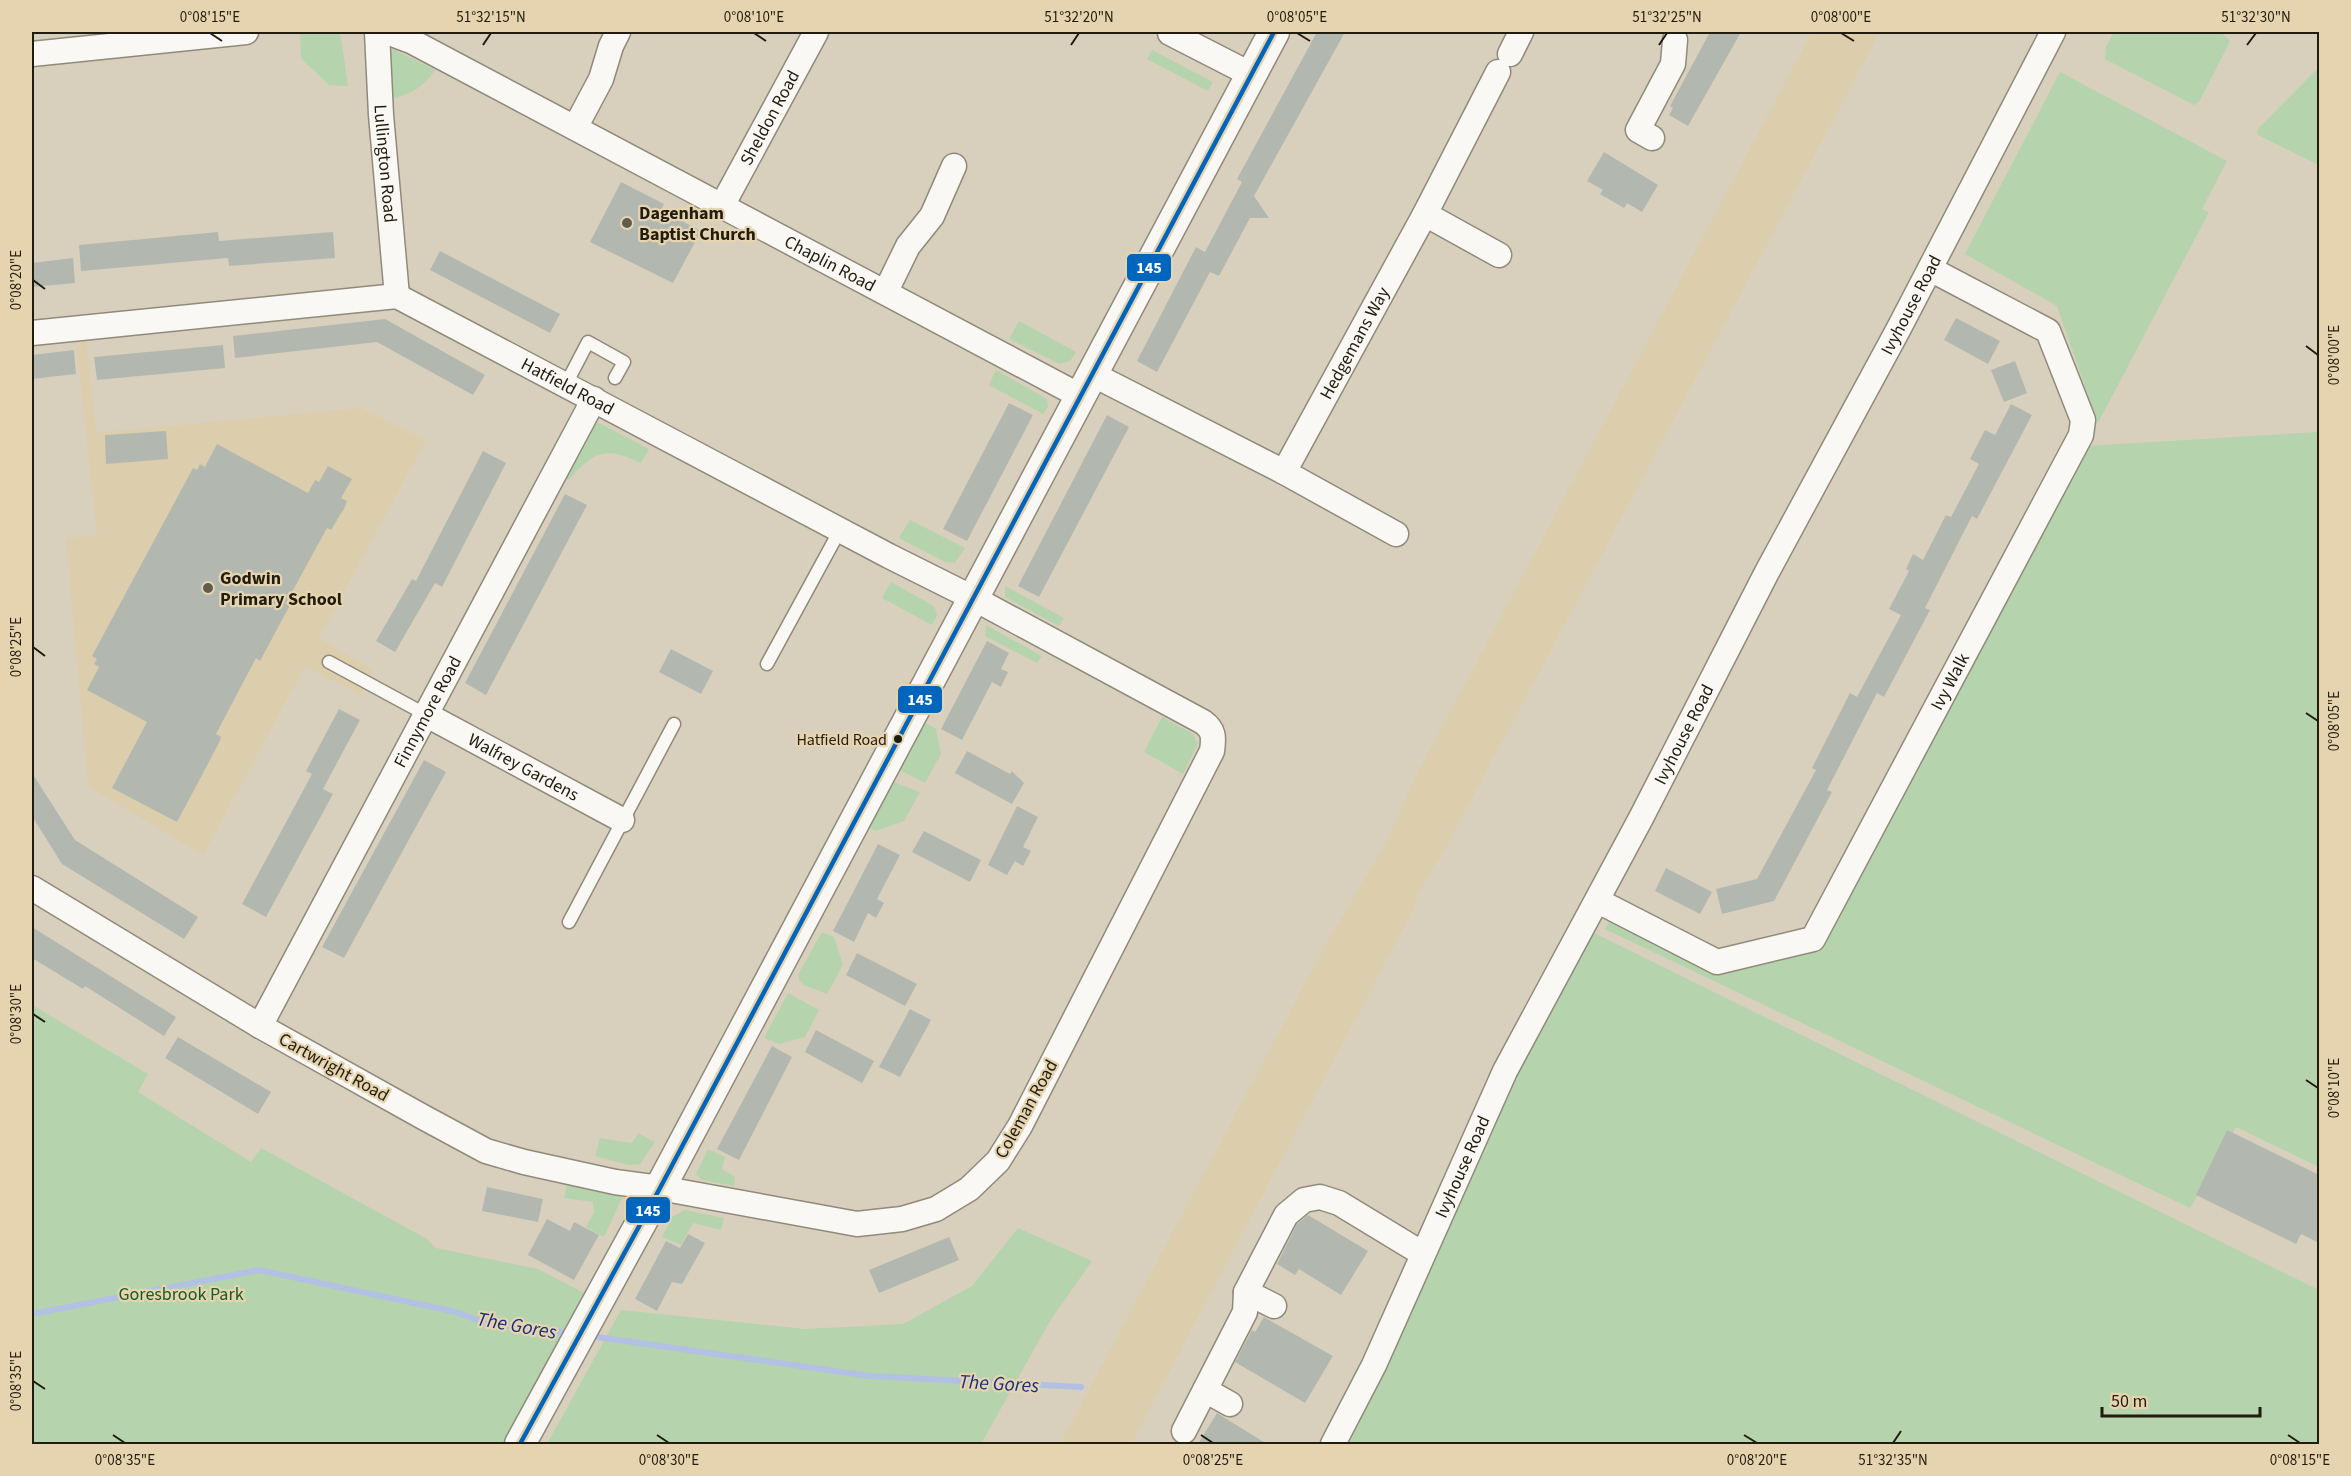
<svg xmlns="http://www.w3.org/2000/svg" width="2351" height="1476" font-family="'Source Sans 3',sans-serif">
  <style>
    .built { fill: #dccdac }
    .green { fill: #b5d3ac }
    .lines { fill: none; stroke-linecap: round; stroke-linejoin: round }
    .stream { stroke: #b2c1e3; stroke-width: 6 }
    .building { fill: #b2b8b0 }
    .service-casing { stroke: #908a7b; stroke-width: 15 }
    .minor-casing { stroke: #908a7b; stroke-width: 27 }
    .tertiary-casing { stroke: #908a7b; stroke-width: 33 }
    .service { stroke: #f9f8f5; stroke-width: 12 }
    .minor { stroke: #f9f8f5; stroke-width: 24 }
    .tertiary { stroke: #f9f8f5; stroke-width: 30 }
    .bus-1-casing { stroke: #e5d4af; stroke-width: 9 }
    .bus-1 { stroke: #0065bd; stroke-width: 4.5 }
    .ticks { fill: none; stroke: #221c0e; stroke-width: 2 }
    .poi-dot { fill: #625b4b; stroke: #e5d4af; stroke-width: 2 }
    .bus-dot { fill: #221c0e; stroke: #e5d4af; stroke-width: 2 }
    .labels { text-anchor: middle; stroke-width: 4.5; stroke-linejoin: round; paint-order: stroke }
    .bus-label { font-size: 16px; fill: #221c0e; stroke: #e5d4af; text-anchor: end }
    .street-label { font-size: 18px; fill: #221c0e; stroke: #e5d4af }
    .poi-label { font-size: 18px; font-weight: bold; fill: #221c0e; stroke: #e5d4af; text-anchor: start }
    .park-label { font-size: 18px; fill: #165b23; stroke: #e5d4af }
    .water-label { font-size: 20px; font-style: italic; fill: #172e7e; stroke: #e5d4af }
    .line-badge { stroke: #e5d4af; stroke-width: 2 }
    .badge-label { font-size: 16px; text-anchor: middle; font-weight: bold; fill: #fff }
    .neatline { fill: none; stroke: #221c0e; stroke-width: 2 }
    .ticks-label { font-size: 15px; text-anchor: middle; fill: #221c0e }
  </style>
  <rect width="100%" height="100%" fill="#d8d0bc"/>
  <path class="built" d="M1812,32H1880L1447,845L1418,893L1415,906L1131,1444H1060L1325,946L1388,839L1415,778Z
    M86,337L96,433L361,408L426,440L319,638L373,670L361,695L305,666L203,855L88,786L66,538L97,535L76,338Z"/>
  <path class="green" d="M313,32H338L341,38L348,86L329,85L301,58L300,33Z
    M2114,32H2220L2230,41L2199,102L2194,105L2105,59L2106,47Z
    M393,49L435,70C422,89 410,94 389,100L387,51Z
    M1152,50L1213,82L1208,91L1147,59Z
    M2319,67V165L2258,135L2257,130Z
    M2060,72L2227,161L2202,209L2209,212L2098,423L2057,306L1965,254Z
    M1019,321L1076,352L1070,361L1060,364L1009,339Z
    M996,370L1047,399L1048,407L1043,414L989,385Z
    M593,420L649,449L641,463C604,446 595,451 568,480L557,474Z
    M2319,432V1167L2236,1127L2190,1208L1605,929L1609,922H1616L1711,972L1721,973L1816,951L1832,932L2087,446Z
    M910,520L965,548L955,563L945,562L899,538Z
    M891,582L934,606L937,615L932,625L882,598Z
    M1005,586L1064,618L1059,626L1005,597Z
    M986,625L1042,656L1037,663L985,636Z
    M1162,717L1193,734L1198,744L1183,774L1144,752Z
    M919,719L936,729L941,754L925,783L898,769Z
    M888,780L920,792L904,821L875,831L864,825Z
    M1588,930L2319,1290V1444H1349L1381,1378L1513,1076Z
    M822,932L834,937L843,965L827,994L804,985L799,980V973Z
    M788,993L819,1010L805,1037L779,1044L764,1038Z
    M32,1005L148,1074L138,1092L251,1162L261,1148L427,1239L436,1248L538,1269L590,1296L511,1444H32Z
    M638,1133L655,1142L640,1164L629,1165L595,1156L600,1138L632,1143Z
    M708,1149L725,1157L722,1169L735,1177L734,1186L702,1180L696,1174Z
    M568,1181L618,1194L622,1198L604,1237L586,1227L594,1213L593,1202L564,1198Z
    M685,1210L724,1218L721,1230L693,1223L681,1245L662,1237L672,1217Z
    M1018,1228L1092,1261L1050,1321L981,1444H547L621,1310L805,1329L903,1324L972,1286Z"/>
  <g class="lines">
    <path class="stream" d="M32,1314L259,1270L456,1312L485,1323L571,1333
      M590,1336L870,1376L1081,1387"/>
  </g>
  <path class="building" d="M1317,32H1345L1254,196L1269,218H1250L1219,276L1210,272L1157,372L1137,361L1196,247L1205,252L1242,182L1237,179Z
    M1710,32H1741L1688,126L1669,115L1673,108L1670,106Z
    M1604,152L1658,185L1642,212L1627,203L1624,208L1600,194L1603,190L1587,181Z
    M621,182L664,204L661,210L701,231L673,283L590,242Z
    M218,232L219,241L333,232L335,258L229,266L228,258L81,271L79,245Z
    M440,251L560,314L550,333L430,270Z
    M73,258L75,283L32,287V263Z
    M1956,318L2000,341L1988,364L1944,340Z
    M385,319L485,375L473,395L377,342L235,358L233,336Z
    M223,345L225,368L97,380L94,357Z
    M74,350L76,374L32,379V355Z
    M2015,361L2027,393L2004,402L1991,370Z
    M1009,403L1033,415L967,541L943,529Z
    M2011,404L2032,415L1977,519L1972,516L1925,608L1930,610L1884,697L1877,693L1827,790L1832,792L1774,901L1722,914L1716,889L1757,879L1816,770L1812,768L1850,693L1857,697L1901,615L1889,609L1909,571L1906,569L1913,554L1923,560L1946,515L1951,517L1979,464L1970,459L1985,430L1995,435Z
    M1107,415L1129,427L1039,597L1018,586Z
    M166,431L168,459L106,464L105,435Z
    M217,444L308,493L315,480L319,482L328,466L352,479L341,498L347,501L345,507L331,530L327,528L286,603L290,605L260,661L256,658L216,734L221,737L219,743L177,822L112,788L147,722L87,690L99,667L94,664L97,659L92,656L193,468L197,470L200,464L205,467Z
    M483,451L506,463L442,587L435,583L395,652L376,641L412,579L416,581Z
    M565,494L587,505L486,695L465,683Z
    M987,641L1009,653L1001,669L1008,672L1001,687L992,682L962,740L941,729Z
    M671,649L713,671L701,694L659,672Z
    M339,709L360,720L323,789L333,794L266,917L242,904L312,774L306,771Z
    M967,751L1010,774L1012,771L1024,783L1012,804L955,773Z
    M424,760L446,772L344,958L322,947Z
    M32,773L75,840L198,917L184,939L62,864L32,816Z
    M1017,806L1038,817L1023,847L1031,851L1023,866L1015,861L1007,875L988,865Z
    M924,831L981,860L970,882L912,852Z
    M878,844L900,855L877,899L884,903L876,918L868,913L854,942L833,931Z
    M1666,868L1712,892L1700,914L1655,891Z
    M32,927L176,1017L164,1036L85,986L83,989L32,958Z
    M857,953L917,984L905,1006L846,975Z
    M910,1009L931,1020L900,1077L879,1067Z
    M816,1030L874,1061L862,1083L805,1052Z
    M178,1037L271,1092L258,1114L165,1058Z
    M772,1046L792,1057L739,1160L717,1149Z
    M2227,1130L2319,1175V1243L2301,1234L2296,1244L2196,1195Z
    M487,1187L543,1199L538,1222L482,1211Z
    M1308,1215L1368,1251L1341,1295L1299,1269L1295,1275L1277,1264L1297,1224Z
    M547,1219L570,1231L574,1222L599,1235L574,1280L528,1255Z
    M688,1234L705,1243L682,1284L672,1282L657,1311L635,1299L666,1241L680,1248Z
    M949,1237L959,1260L879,1293L869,1270Z
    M1264,1317L1333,1356L1305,1403L1235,1362L1252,1330L1255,1332Z
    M1217,1413L1267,1444H1198Z"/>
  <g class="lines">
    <g class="service-casing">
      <path id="service" d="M566,384L588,342L624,362L615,378
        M329,662L425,714
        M767,664L840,530
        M569,922L674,724"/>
    </g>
    <g class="minor-casing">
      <g id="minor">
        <path id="s1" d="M377,32L381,115L397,296"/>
        <path id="s2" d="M387,32L411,41L1080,396"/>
        <path d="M1170,33L1250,74"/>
        <path d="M32,54L246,32"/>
        <path d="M1510,54L1521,32"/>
        <path d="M576,126L601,79L611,46L618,32"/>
        <path d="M1652,138L1638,130L1673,64L1675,40"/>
        <path id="s3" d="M723,204L816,32"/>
        <path d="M1425,214L1499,255"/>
        <path d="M886,291L908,246L932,216L954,166"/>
        <path id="s4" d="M32,333L397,296L889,556L973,598L1203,722C1214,730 1214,737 1212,751L1020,1126L998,1161L969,1189L936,1209L902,1219L857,1224L660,1188L615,1182L524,1162L486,1151L423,1117L260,1026L32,888"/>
        <path d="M1092,374L1284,472L1396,534"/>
        <path id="s5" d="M1284,472L1425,214L1498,72"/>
        <path id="s6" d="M425,714L622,820"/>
        <path id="s7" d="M1598,901L1717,962L1813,939L2081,435L2083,420L2048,331L1930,269"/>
        <path id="s8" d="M260,1026L594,399"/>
        <path d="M1274,1306L1246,1292L1286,1215L1304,1200L1320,1197L1339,1203L1423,1254"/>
        <path d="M1205,1390L1230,1404"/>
        <path d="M1184,1431L1245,1312L1246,1292"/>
        <path id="s9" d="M1333,1444L1374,1365L1505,1071L1641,818L1767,572L1898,330L2053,32"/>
      </g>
    </g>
    <g class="tertiary-casing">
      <path id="tertiary" d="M520,1444L660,1188L1274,32"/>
    </g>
    <use href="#service" class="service"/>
    <use href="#minor" class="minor"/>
    <use href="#tertiary" class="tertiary"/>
    <g class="bus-1-casing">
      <path id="bus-1" d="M520,1444L660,1188L1274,32"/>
    </g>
    <use href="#bus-1" class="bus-1"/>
  </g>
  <path class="ticks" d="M210,33L222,41M754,33L766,41M1297,33L1310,41M1841,33L1854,41M483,45L491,33M1071,45L1079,33M1659,45L1667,33M2247,45L2256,33M33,280L45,289M2306,346L2318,355M33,647L45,656M2306,713L2318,721M33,1014L45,1022M2306,1080L2318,1088M33,1381L45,1389M113,1435L125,1443M657,1435L669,1443M1201,1435L1213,1443M1744,1435L1757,1443M2288,1435L2300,1443M1893,1443L1901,1431"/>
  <g class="poi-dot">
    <circle cx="627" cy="223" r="6"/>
    <circle cx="208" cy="588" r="6"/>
  </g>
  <circle class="bus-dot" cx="898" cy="739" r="5"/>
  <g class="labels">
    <g class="bus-label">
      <text x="887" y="745">Hatfield Road</text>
    </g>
    <g class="street-label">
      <text dy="6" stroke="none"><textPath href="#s3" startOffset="98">Sheldon Road</textPath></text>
      <text dy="6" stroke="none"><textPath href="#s1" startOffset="132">Lullington Road</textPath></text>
      <text dy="6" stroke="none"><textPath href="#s2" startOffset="500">Chaplin Road</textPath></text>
      <text dy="6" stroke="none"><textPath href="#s9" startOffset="1278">Ivyhouse Road</textPath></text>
      <text dy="6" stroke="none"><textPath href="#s5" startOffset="147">Hedgemans Way</textPath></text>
      <text dy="6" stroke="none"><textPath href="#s4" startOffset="560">Hatfield Road</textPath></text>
      <text dy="6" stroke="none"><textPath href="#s7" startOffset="524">Ivy Walk</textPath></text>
      <text dy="6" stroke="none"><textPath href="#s8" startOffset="356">Finnymore Road</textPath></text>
      <text dy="6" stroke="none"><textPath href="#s9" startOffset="792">Ivyhouse Road</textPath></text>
      <text dy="6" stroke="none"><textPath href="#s6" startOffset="112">Walfrey Gardens</textPath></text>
      <text transform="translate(334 1067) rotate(29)" y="6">Cartwright Road</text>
      <text transform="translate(1026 1109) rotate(-61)" y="6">Coleman Road</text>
      <text dy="6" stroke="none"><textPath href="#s9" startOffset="306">Ivyhouse Road</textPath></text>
    </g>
    <g class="poi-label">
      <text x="639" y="219">Dagenham<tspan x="639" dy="21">Baptist Church</tspan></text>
      <text x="220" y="584">Godwin<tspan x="220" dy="21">Primary School</tspan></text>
    </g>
    <g class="park-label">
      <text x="181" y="1300">Goresbrook Park</text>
    </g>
    <g class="water-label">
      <text transform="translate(517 1325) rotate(10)" y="7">The Gores</text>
      <text transform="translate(999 1383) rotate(3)" y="7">The Gores</text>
    </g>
  </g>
  <g class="line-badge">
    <rect x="1126" y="253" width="46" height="29" rx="6" fill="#0065bd"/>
    <rect x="897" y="685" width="46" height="29" rx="6" fill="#0065bd"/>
    <rect x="625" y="1196" width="46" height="28" rx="6" fill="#0065bd"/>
  </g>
  <g class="badge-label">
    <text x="1149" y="273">145</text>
    <text x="920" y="705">145</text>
    <text x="648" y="1216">145</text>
  </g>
  <rect width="2351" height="1476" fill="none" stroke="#e5d4af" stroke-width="66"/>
  <path d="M2102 1407v9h158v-9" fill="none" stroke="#221c0e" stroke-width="3"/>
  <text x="2111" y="1407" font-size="18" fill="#221c0e" stroke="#e5d4af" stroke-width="4.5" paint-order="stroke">50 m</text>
  <rect x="33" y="33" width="2285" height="1410" class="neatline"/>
  <g class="ticks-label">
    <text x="210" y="22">0°08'15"E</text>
    <text x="491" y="22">51°32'15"N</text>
    <text x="754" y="22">0°08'10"E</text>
    <text x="1079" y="22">51°32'20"N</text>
    <text x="1297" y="22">0°08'05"E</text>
    <text x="1667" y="22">51°32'25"N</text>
    <text x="1841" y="22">0°08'00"E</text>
    <text x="2256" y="22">51°32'30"N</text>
    <text transform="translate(16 280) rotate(-90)" y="5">0°08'20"E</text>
    <text transform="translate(2334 355) rotate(-90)" y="5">0°08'00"E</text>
    <text transform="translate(16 647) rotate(-90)" y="5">0°08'25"E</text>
    <text transform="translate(2334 721) rotate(-90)" y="5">0°08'05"E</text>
    <text transform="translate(16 1014) rotate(-90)" y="5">0°08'30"E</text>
    <text transform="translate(2334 1088) rotate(-90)" y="5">0°08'10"E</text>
    <text transform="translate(16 1381) rotate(-90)" y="5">0°08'35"E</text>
    <text x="125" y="1465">0°08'35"E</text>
    <text x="669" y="1465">0°08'30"E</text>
    <text x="1213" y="1465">0°08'25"E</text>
    <text x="1757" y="1465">0°08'20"E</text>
    <text x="1893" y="1465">51°32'35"N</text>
    <text x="2300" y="1465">0°08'15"E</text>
  </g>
</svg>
